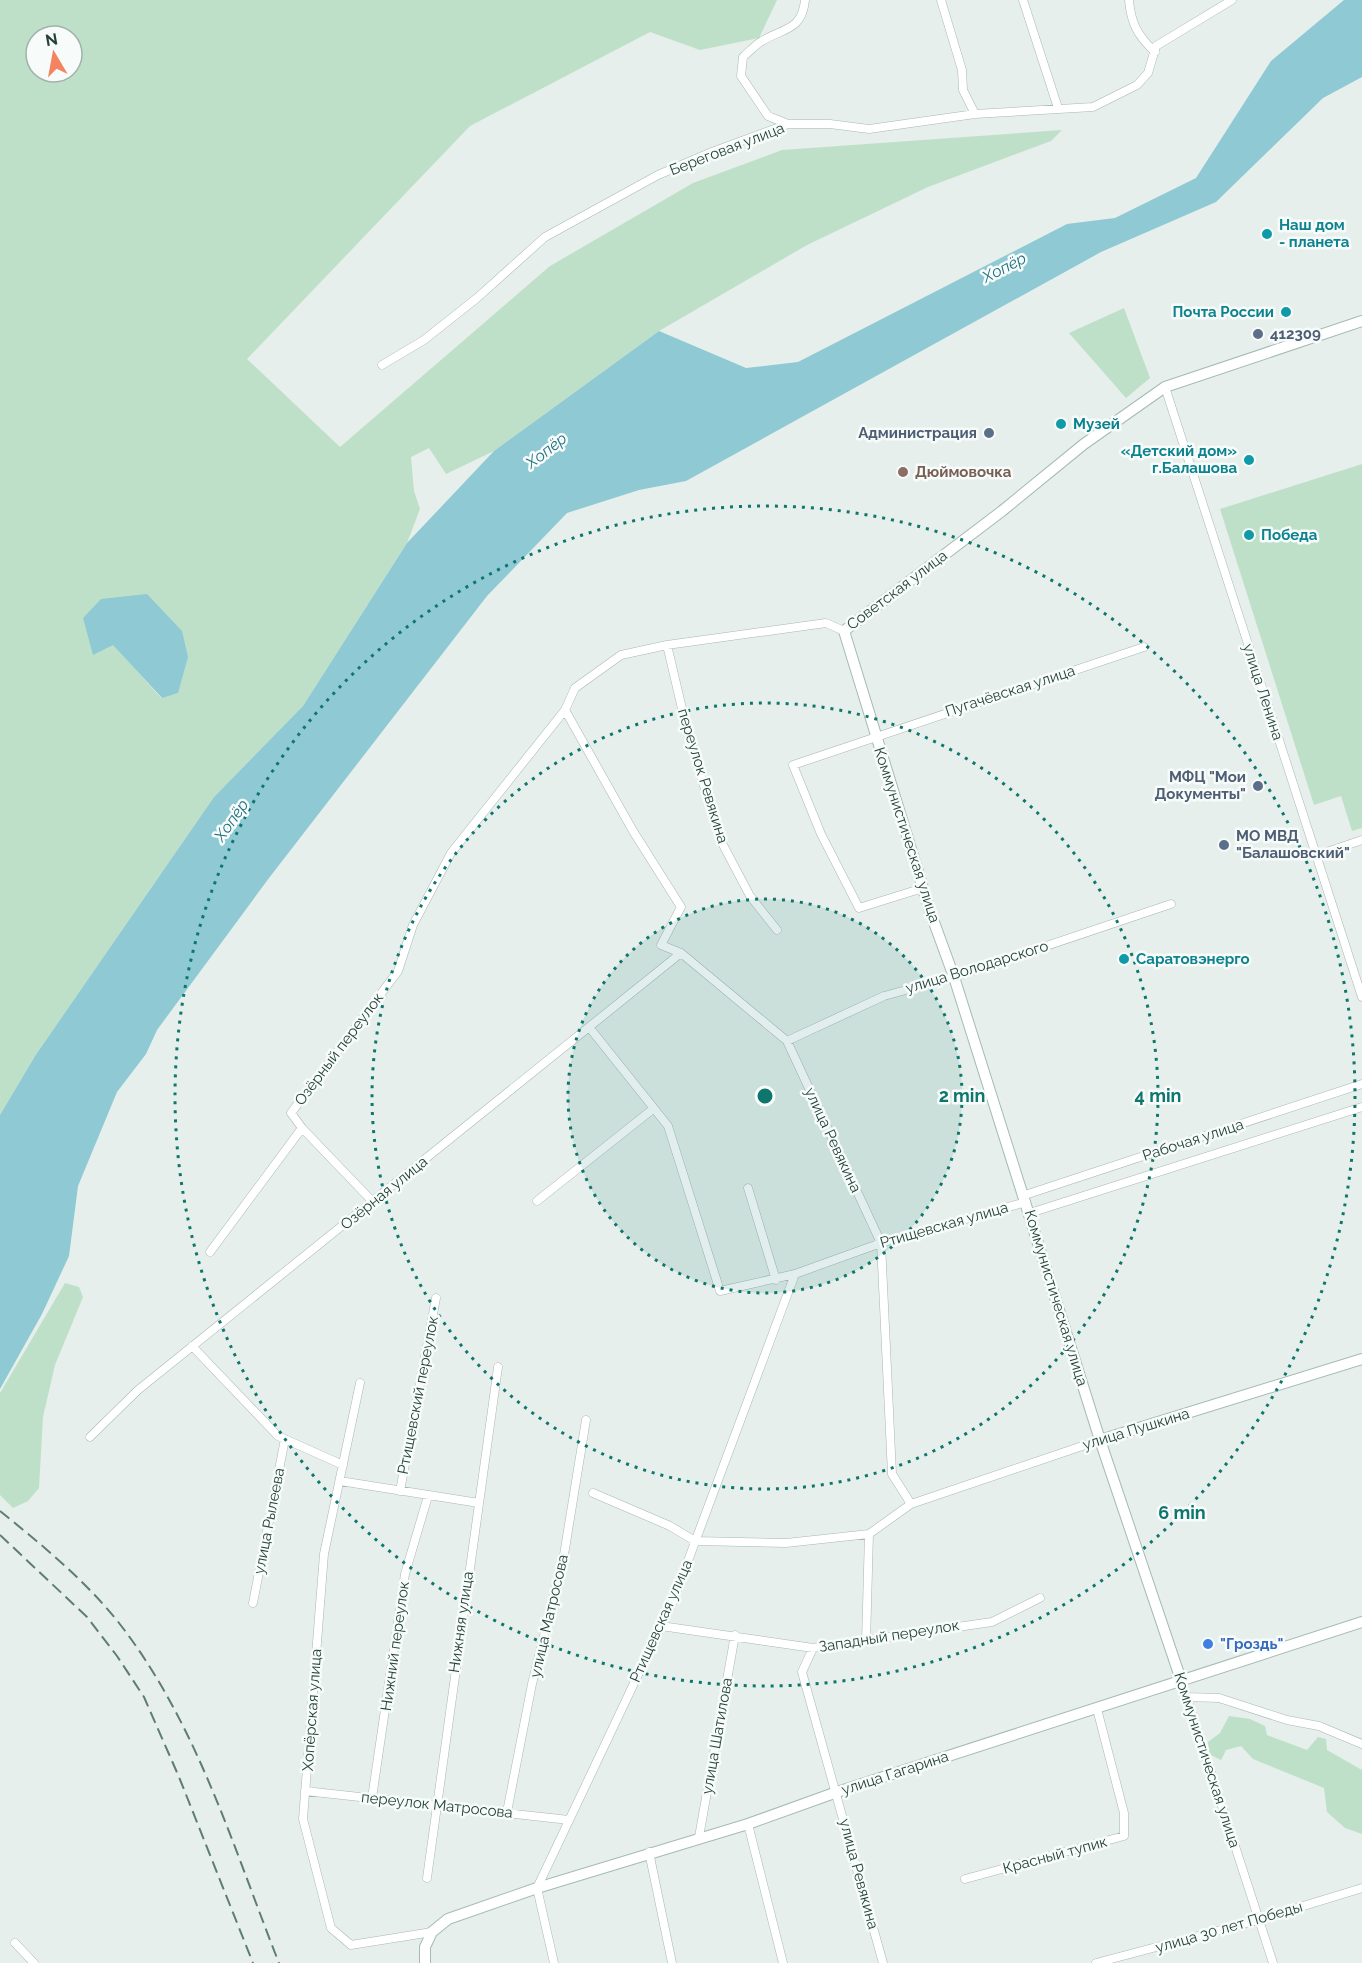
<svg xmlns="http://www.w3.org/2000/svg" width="1362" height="1963" font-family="Raleway,sans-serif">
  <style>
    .green { fill: #bfe0c8; fill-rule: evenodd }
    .water { fill: #8ec9d4 }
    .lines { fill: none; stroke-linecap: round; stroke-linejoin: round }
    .street-casing { stroke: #a8b8b2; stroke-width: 9 }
    .secondary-casing { stroke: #a4bbb3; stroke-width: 12 }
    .street { stroke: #fff; stroke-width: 8 }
    .secondary { stroke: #fff; stroke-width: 10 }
    .rail { stroke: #5f7d75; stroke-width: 2; stroke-dasharray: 12 6; stroke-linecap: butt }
    .ring { fill: none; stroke: #0f766e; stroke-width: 3; stroke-dasharray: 3 6 }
    .culture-dot { fill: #0f9aa8; stroke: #f7fbf9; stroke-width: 2 }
    .service-dot { fill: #5c6f8a; stroke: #f7fbf9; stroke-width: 2 }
    .education-dot { fill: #8d6e63; stroke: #f7fbf9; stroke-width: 2 }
    .shop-dot { fill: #3f7fe0; stroke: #f7fbf9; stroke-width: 2 }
    .labels { text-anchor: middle; stroke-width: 5; stroke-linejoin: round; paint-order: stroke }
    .street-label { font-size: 15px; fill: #24423a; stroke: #f7fbf9 }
    .culture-label { font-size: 15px; font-weight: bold; fill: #0d838f; stroke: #f7fbf9; text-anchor: start }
    .service-label { font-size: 15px; font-weight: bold; fill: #4e5e75; stroke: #f7fbf9; text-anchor: start }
    .education-label { font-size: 15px; font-weight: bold; fill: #785e54; stroke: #f7fbf9; text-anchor: start }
    .shop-label { font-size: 15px; font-weight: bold; fill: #366cbe; stroke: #f7fbf9; text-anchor: start }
    .water-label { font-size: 16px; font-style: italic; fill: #1c6f80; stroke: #f7fbf9 }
    .centre { fill: #0f766e; stroke: #f7fbf9; stroke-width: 3 }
    .ring-label { font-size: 18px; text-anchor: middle; font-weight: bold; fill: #0f766e; stroke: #f7fbf9; stroke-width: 5; stroke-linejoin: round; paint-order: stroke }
  </style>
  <rect width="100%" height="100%" fill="#e6efeb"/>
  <path class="green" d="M0,0H777L759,38L700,50L650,32L470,126L247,359L340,447L550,266L693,183L782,150L1062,130L1051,141L928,187L807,245L659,331L494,451L446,474L429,448L411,457L414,491L420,509L407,543L303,706L214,797L35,1056L0,1115ZM36,36H72V72H36ZM113,644L178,693L161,698Z
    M1124,308L1150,378L1126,398L1069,333Z
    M1362,464V828L1352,831L1341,796L1314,805L1220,509Z
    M65,1283L79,1287L83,1297L55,1365L43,1417L39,1488L28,1501L13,1508L0,1495V1393Z
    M1229,1716L1250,1719L1265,1726L1267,1735L1307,1750L1318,1737L1326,1739L1327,1750L1362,1770V1834L1345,1828L1327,1812L1324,1788L1253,1759L1241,1746L1226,1750L1221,1760L1209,1754L1208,1742L1220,1733Z"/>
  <path class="water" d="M1344,0H1362V77L1323,98L1216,202L1101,252L686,481L639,490L567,513L487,596L269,878L157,1030L146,1054L117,1092L78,1186L69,1256L42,1314L0,1389V1115L35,1056L214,797L303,706L407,543L494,451L659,331L746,368L798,362L1067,224L1115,218L1196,178L1271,61Z
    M147,594L182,631L188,657L178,693L162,698L113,645L93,655L83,618L101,599Z"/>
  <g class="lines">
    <g class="street-casing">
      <path id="street" d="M941,0L962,70L963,90L975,114
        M1023,0L1058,108
        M1129,0C1131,24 1138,36 1155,52
        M788,124L768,116L741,76L743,57C749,52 755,45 762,41C783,28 802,31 805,0
        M382,365L424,340L477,298L545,237L658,175L712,152L788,124H830L869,129L975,114L1093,107L1137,85L1148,73L1156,46L1232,0
        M1165,387L1362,997
        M667,645L688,734L721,841L750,896L777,930
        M565,710L633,831L681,907L661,945L681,953L787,1041L881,1243L892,1474L911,1504L869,1534L866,1642
        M1315,856L1362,840
        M923,888L859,908L821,834L793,765L1144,647
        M589,1027L668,1126L720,1291L795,1274
        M787,1041L884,996L954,977L1171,904
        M302,1128L373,1202
        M748,1188L776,1280
        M1025,1195L1362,1084
        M537,1201L653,1109
        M1030,1213L1362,1107
        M210,1252L302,1128L291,1113L398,971L413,925L451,853L565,710L575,688L621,655L667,645L826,623L844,631
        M192,1346L278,1436L343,1465
        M360,1383L324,1554L303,1819L331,1928L351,1945L432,1932
        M90,1437L138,1390L681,953
        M340,1481L479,1503
        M400,1491L436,1298
        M593,1493L670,1526L695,1541L786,1543L869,1534
        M911,1504L1100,1440
        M253,1603L285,1439
        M661,1626L813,1648L992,1622L1040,1598
        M813,1648L802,1672L883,1963
        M1181,1680L1273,1963
        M1186,1697L1219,1698L1287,1720L1319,1726L1362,1744
        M305,1791L569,1820
        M372,1798L405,1574L428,1496
        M507,1812L532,1684L564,1555L586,1420
        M748,1824L783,1963
        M699,1837L735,1635
        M649,1852L672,1963
        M427,1878L498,1367
        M965,1879L1124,1836V1813L1097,1709
        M15,1943L34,1963
        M554,1963L537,1888L673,1601L795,1274L881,1243L1026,1202
        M1096,1963L1258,1920L1362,1888"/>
    </g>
    <g class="secondary-casing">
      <path id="secondary" d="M1100,1440L1362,1359
        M1181,1680L1100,1440L954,977L931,914L844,631L1002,511L1084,444L1165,387L1362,321
        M425,1963V1947L432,1932L448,1919L537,1888L748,1824L837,1792L1362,1622"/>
    </g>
    <use href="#street" class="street"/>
    <use href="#secondary" class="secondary"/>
    <path class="rail" d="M0,1511C42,1545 85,1580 119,1623C197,1723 233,1847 279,1963
      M0,1535L87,1617L117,1656L144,1697L179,1777L253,1963"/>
  </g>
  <circle cx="765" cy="1096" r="197" fill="#0f766e" fill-opacity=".12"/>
  <g class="ring">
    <circle cx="765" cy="1096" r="197"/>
    <circle cx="765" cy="1096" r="393"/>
    <circle cx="765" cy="1096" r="590"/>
  </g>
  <g class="culture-dot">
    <circle cx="1267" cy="234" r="6"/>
    <circle cx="1286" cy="312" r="6"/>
    <circle cx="1061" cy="424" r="6"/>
    <circle cx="1249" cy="460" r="6"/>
    <circle cx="1249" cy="535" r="6"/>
    <circle cx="1124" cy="959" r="6"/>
  </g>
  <g class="service-dot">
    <circle cx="1258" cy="334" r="6"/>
    <circle cx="989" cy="433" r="6"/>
    <circle cx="1258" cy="786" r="6"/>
    <circle cx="1224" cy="845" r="6"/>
  </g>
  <circle class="education-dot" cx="903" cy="472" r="6"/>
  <circle class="shop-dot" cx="1208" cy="1644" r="6"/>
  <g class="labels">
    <g class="street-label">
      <text transform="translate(727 149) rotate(-21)" y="5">Береговая улица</text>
      <text transform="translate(897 590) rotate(-37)" y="5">Советская улица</text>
      <text transform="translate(1010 691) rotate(-18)" y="5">Пугачёвская улица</text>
      <text transform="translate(1263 692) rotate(72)" y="5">улица Ленина</text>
      <text transform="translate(703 776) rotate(73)" y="5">переулок Ревякина</text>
      <text transform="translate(907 835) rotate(72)" y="5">Коммунистическая улица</text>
      <text transform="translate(977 967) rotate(-17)" y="5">улица Володарского</text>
      <text transform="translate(339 1049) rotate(-53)" y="5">Озёрный переулок</text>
      <text transform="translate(833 1140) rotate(65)" y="5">улица Ревякина</text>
      <text transform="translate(1193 1140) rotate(-18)" y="5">Рабочая улица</text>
      <text transform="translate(384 1193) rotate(-39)" y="5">Озёрная улица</text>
      <text transform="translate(944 1225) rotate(-16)" y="5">Ртищевская улица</text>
      <text transform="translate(1056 1298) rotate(73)" y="5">Коммунистическая улица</text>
      <text transform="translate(418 1395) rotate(-79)" y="5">Ртищевский переулок</text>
      <text transform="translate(1136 1429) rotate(-17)" y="5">улица Пушкина</text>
      <text transform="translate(269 1521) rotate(-79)" y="5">улица Рылеева</text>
      <text transform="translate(549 1616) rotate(-77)" y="5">улица Матросова</text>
      <text transform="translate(661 1621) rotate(-66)" y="5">Ртищевская улица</text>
      <text transform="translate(461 1622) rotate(-82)" y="5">Нижняя улица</text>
      <text transform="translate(889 1636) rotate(-9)" y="5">Западный переулок</text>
      <text transform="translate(395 1646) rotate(-82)" y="5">Нижний переулок</text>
      <text transform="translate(312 1710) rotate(-86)" y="5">Хопёрская улица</text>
      <text transform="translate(717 1736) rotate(-80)" y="5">улица Шатилова</text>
      <text transform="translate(1207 1760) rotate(72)" y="5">Коммунистическая улица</text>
      <text transform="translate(895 1773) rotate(-18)" y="5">улица Гагарина</text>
      <text transform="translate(437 1805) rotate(6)" y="5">переулок Матросова</text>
      <text transform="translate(1055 1855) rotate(-15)" y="5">Красный тупик</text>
      <text transform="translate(859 1874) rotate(75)" y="5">улица Ревякина</text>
      <text transform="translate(1229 1927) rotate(-16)" y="5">улица 30 лет Победы</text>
    </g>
    <g class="culture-label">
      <text x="1279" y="230">Наш дом<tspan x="1279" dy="17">- планета</tspan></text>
      <text x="1274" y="317" text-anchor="end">Почта России</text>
      <text x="1073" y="429">Музей</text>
      <text x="1237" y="456" text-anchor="end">«Детский дом»<tspan x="1237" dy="17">г.Балашова</tspan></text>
      <text x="1261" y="540">Победа</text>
      <text x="1136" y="964">Саратовэнерго</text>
    </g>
    <g class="service-label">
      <text x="1270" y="339">412309</text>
      <text x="977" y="438" text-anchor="end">Администрация</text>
      <text x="1246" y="782" text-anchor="end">МФЦ "Мои<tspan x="1246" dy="17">Документы"</tspan></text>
      <text x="1236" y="841">МО МВД<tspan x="1236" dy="17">"Балашовский"</tspan></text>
    </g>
    <g class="education-label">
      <text x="915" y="477">Дюймовочка</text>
    </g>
    <g class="shop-label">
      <text x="1220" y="1649">"Гроздь"</text>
    </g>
    <g class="water-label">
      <text transform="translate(1004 267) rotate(-27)" y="6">Хопёр</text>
      <text transform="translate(546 450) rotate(-38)" y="6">Хопёр</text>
      <text transform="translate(231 820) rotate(-55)" y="6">Хопёр</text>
    </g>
  </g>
  <circle cx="765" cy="1096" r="9" class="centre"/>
  <g class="ring-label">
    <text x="962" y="1102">2 min</text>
    <text x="1158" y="1102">4 min</text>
    <text x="1182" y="1519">6 min</text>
  </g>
  <g transform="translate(54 54) rotate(350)"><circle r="28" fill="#f7fbf9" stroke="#a3b1ad" stroke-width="1.5"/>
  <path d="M0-4.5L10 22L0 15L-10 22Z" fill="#f4845f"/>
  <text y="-9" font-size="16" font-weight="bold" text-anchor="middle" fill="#24423a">N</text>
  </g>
</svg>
